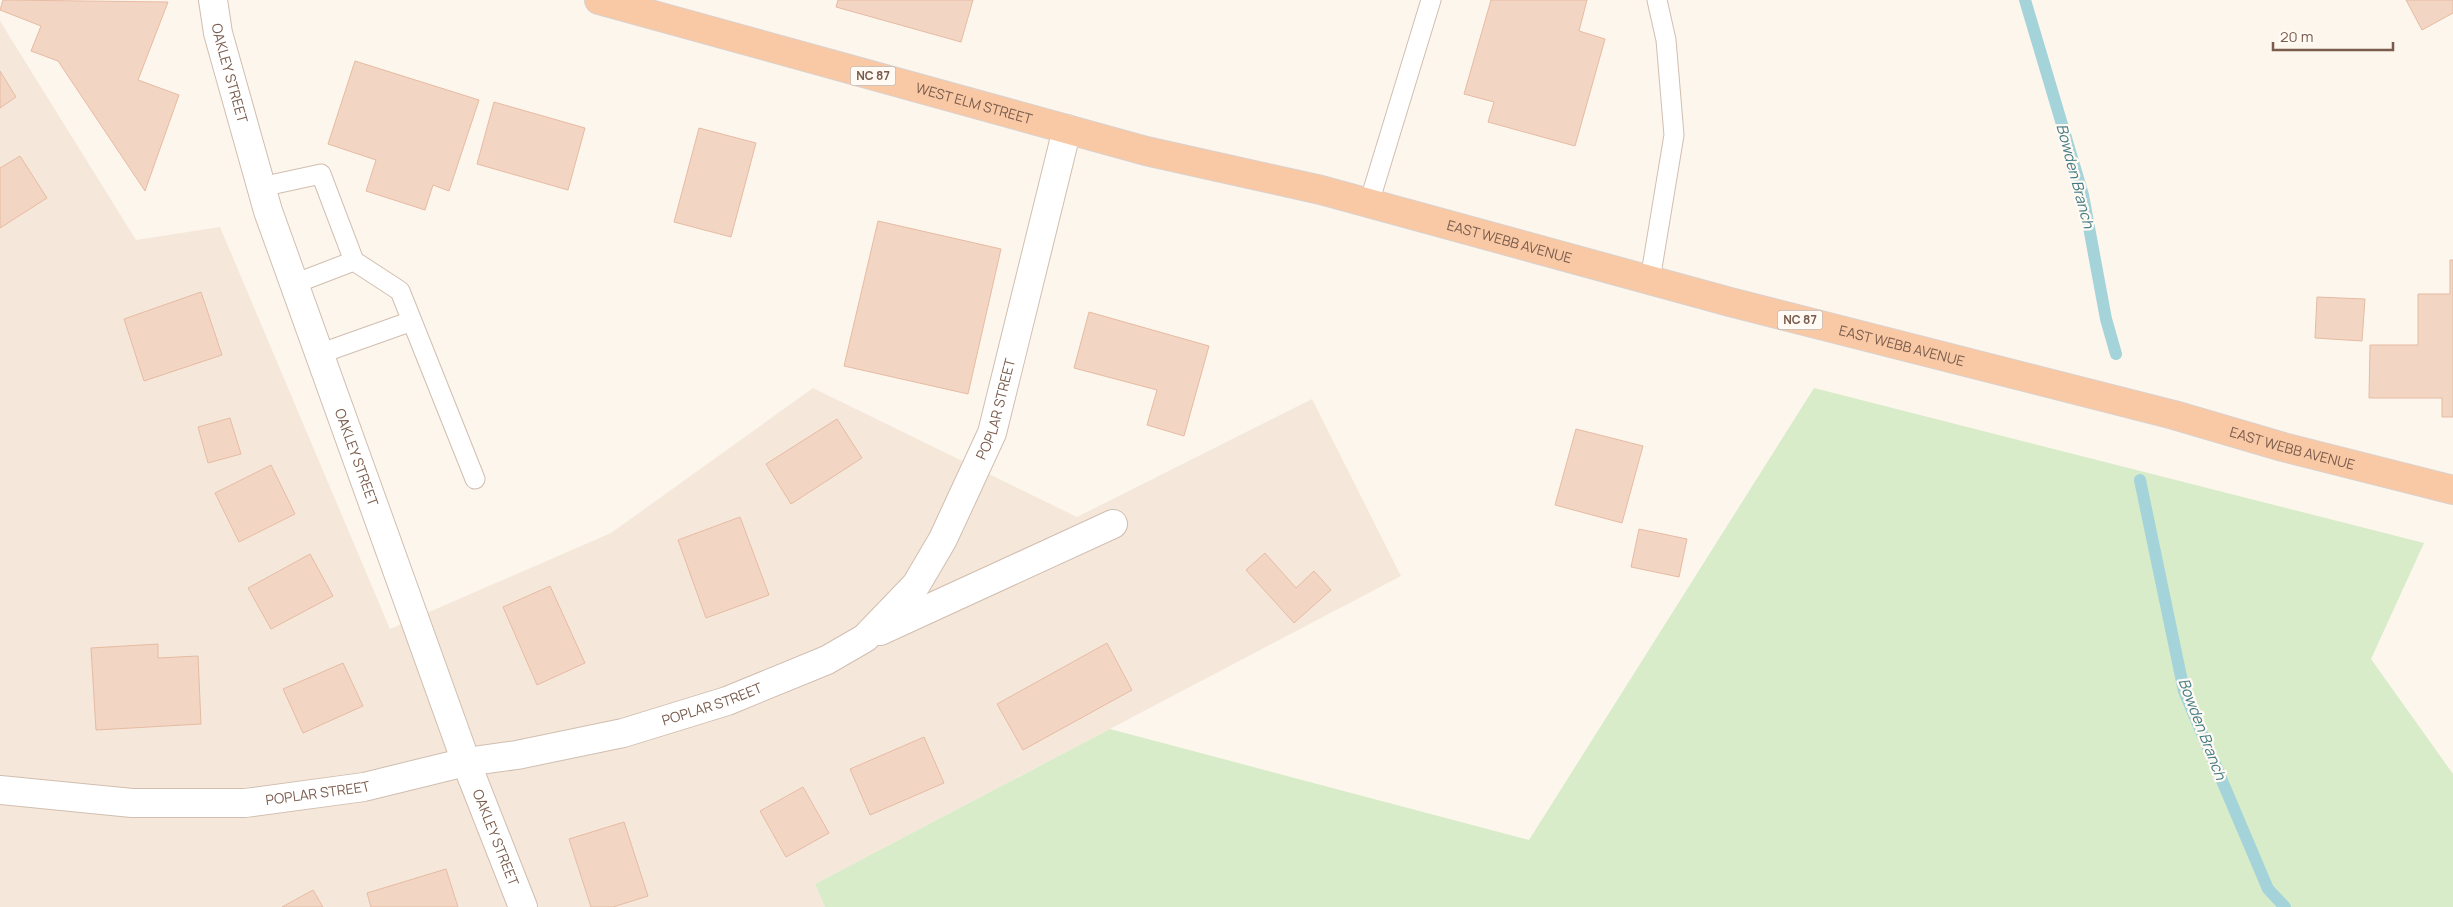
<svg xmlns="http://www.w3.org/2000/svg" width="2453" height="907" font-family="Manrope,sans-serif">
  <style>
    .residential { fill: #f5e8da }
    .green { fill: #d8ecc9 }
    .lines { fill: none; stroke-linecap: round; stroke-linejoin: round }
    .stream { stroke: #a5d3da; stroke-width: 12 }
    .building { fill: #f3d5c3; stroke: #e6bba3 }
    .service-casing { stroke: #d1beb0; stroke-width: 21 }
    .minor-casing { stroke: #d1beb0; stroke-width: 30 }
    .tertiary-casing { stroke: #d1beb0; stroke-width: 30 }
    .trunk-casing { stroke: #dad1cd; stroke-width: 30 }
    .service { stroke: #fff; stroke-width: 19 }
    .minor { stroke: #fff; stroke-width: 28 }
    .tertiary { stroke: #fff; stroke-width: 28 }
    .trunk { stroke: #f9c8a4; stroke-width: 28 }
    .labels { text-anchor: middle; stroke-width: 4.5; stroke-linejoin: round; paint-order: stroke }
    .shield { fill: #fffaf3; stroke: #a28b7f; stroke-width: 1 }
    .shield-label { font-size: 12px; font-weight: bold; fill: #7a5c4d }
    .street-label { font-size: 14px; fill: #7a5c4d; stroke: #fffaf3 }
    .water-label { font-size: 15px; font-style: italic; fill: #437c86; stroke: #fffaf3 }
  </style>
  <rect width="100%" height="100%" fill="#fdf6ec"/>
  <path class="residential" d="M0,21L136,240L220,227L390,629L611,533L813,388L1077,517L1312,399L1401,576L815,884L825,907H0Z"/>
  <path class="green" d="M1814,388L2424,543L2371,659L2453,774V907H825L815,884L1110,729L1529,840Z"/>
  <g class="lines">
    <path class="stream" d="M2025,0L2083,195L2106,319L2116,354
      M2140,480L2184,691L2268,889L2285,907"/>
  </g>
  <path class="building" d="M3,0L168,2L138,80L179,95L145,191L58,61L31,51L41,26L0,10Z
    M838,0H973L961,42L836,7Z
    M1491,0H1587L1579,31L1605,39L1575,146L1488,122L1494,102L1464,94Z
    M2406,0H2453V13L2422,30Z
    M355,61L479,100L449,191L433,185L425,210L366,191L376,160L328,144Z
    M0,71L16,97L0,108Z
    M494,102L585,128L568,190L477,164Z
    M699,128L756,143L731,237L674,222Z
    M20,156L47,198L0,228V168Z
    M878,221L1001,249L968,394L844,366Z
    M2450,260H2453V417H2442V398H2369L2370,345H2418V294H2450Z
    M201,292L222,355L144,381L124,319Z
    M2317,297L2365,299L2362,341L2315,338Z
    M1089,312L1209,346L1184,436L1147,425L1157,390L1074,368Z
    M230,418L241,454L208,463L198,427Z
    M837,419L862,458L791,504L766,464Z
    M1576,429L1643,446L1622,523L1555,505Z
    M271,465L295,514L239,542L215,493Z
    M740,517L769,595L706,618L678,540Z
    M1639,529L1687,539L1679,577L1631,567Z
    M1265,553L1296,588L1314,571L1331,590L1294,623L1246,570Z
    M310,554L333,596L271,629L248,588Z
    M550,586L585,663L537,685L503,607Z
    M1107,643L1132,690L1023,750L997,704Z
    M158,644V658L198,656L201,724L96,730L91,648Z
    M343,663L363,706L303,733L283,689Z
    M924,737L944,783L870,815L850,769Z
    M803,787L829,833L786,857L760,811Z
    M624,822L648,896L613,907H591L569,839Z
    M446,869L458,907H371L367,893Z
    M313,890L323,907H282Z"/>
  <g class="lines">
    <g class="service-casing">
      <path id="service" d="M261,187L321,174L354,261L400,291L475,479
        M1369,203L1431,0
        M1650,280L1674,135L1666,40L1657,0
        M294,284L354,261
        M319,354L412,321"/>
    </g>
    <g class="minor-casing">
      <g id="minor">
        <path d="M880,631L1113,524"/>
        <path id="s1" d="M0,790L132,803H245L364,787L466,762L517,755L623,733L727,701L827,660L865,638L916,585L943,539L992,433L1067,129"/>
      </g>
    </g>
    <g class="tertiary-casing">
      <g id="tertiary">
        <path id="s2" d="M213,0L218,33L268,211L466,762L523,907"/>
      </g>
    </g>
    <g class="trunk-casing">
      <g id="trunk">
        <path id="s3" d="M599,0L1146,151L1321,190L1730,302L2174,415L2283,447L2453,490"/>
      </g>
    </g>
    <use href="#service" class="service"/>
    <use href="#minor" class="minor"/>
    <use href="#tertiary" class="tertiary"/>
    <use href="#trunk" class="trunk"/>
  </g>
  <g class="labels">
    <g class="shield">
      <rect x="850.5" y="66.5" width="45" height="19" rx="4"/>
      <rect x="1777.5" y="310.5" width="45" height="19" rx="4"/>
    </g>
    <g class="shield-label">
      <text x="873" y="80">NC 87</text>
      <text x="1800" y="324">NC 87</text>
    </g>
    <g class="street-label">
      <text dy="5" stroke="none"><textPath href="#s2" startOffset="75">OAKLEY STREET</textPath></text>
      <text dy="5" stroke="none"><textPath href="#s3" startOffset="389">WEST ELM STREET</textPath></text>
      <text dy="5" stroke="none"><textPath href="#s3" startOffset="942">EAST WEBB AVENUE</textPath></text>
      <text dy="5" stroke="none"><textPath href="#s3" startOffset="1348">EAST WEBB AVENUE</textPath></text>
      <text dy="5" stroke="none"><textPath href="#s1" startOffset="1159">POPLAR STREET</textPath></text>
      <text dy="5" stroke="none"><textPath href="#s3" startOffset="1752">EAST WEBB AVENUE</textPath></text>
      <text dy="5" stroke="none"><textPath href="#s2" startOffset="480">OAKLEY STREET</textPath></text>
      <text dy="5" stroke="none"><textPath href="#s1" startOffset="724">POPLAR STREET</textPath></text>
      <text dy="5" stroke="none"><textPath href="#s1" startOffset="319">POPLAR STREET</textPath></text>
      <text dy="5" stroke="none"><textPath href="#s2" startOffset="885">OAKLEY STREET</textPath></text>
    </g>
    <g class="water-label">
      <text transform="translate(2075 176) rotate(75)" y="5">Bowden Branch</text>
      <text transform="translate(2202 729) rotate(69)" y="5">Bowden Branch</text>
    </g>
  </g>
  <path d="M2273 42v8h120v-8" fill="none" stroke="#7a5c4d" stroke-width="2.5"/>
  <text x="2280" y="42" font-size="15" fill="#7a5c4d" stroke="#fffaf3" stroke-width="4" paint-order="stroke">20 m</text>
</svg>
